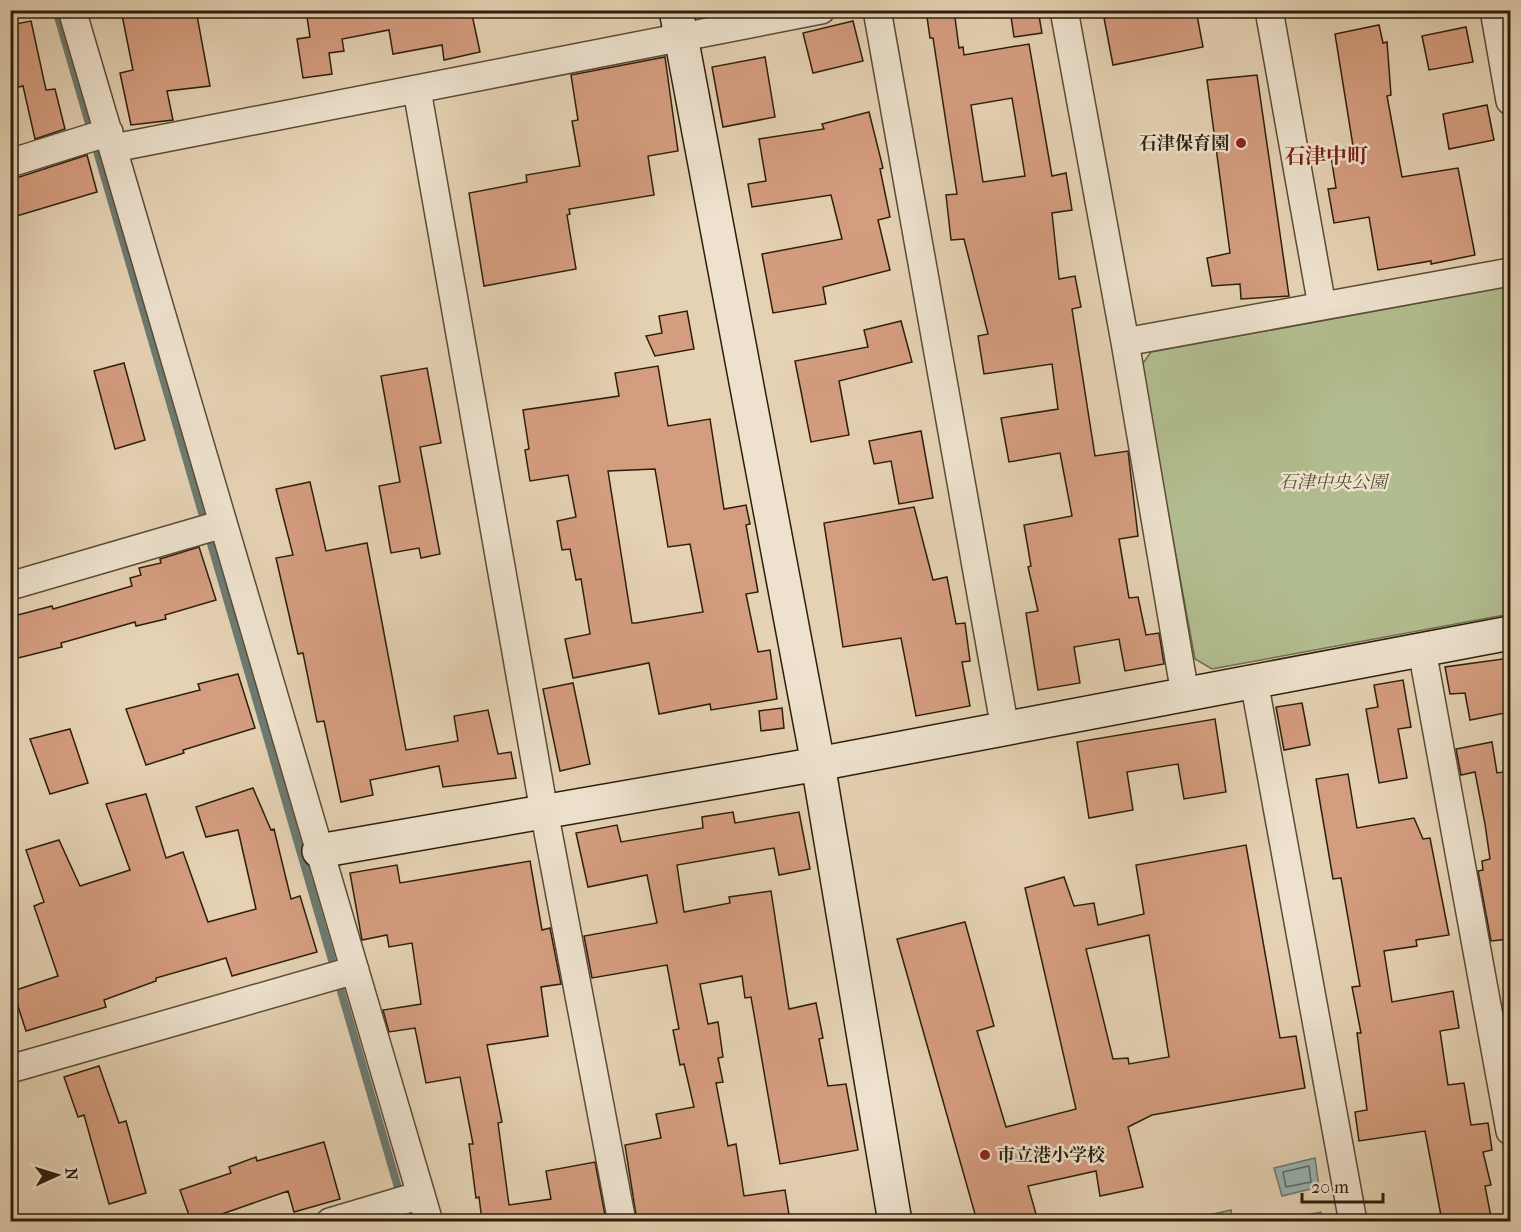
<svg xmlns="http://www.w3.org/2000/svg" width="1521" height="1232" font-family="'IM FELL French Canon','Noto Serif JP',serif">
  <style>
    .green { fill: #b2bd8f; stroke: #6f6e4e; stroke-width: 1.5 }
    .water { fill: #98b6b4; stroke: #6d7a71; stroke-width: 1.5 }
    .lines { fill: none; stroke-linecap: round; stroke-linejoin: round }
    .shore { stroke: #626a60; stroke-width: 1.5 }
    .stream { stroke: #6d7a71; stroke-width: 8 }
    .building { fill: #d59d80; stroke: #2c1f0d; stroke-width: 1.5; fill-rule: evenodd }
    .street-casing { stroke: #5a4c36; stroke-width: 30 }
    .secondary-casing { stroke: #2c1f0d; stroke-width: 36 }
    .street { stroke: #eee2ce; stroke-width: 27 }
    .secondary { stroke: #eee2ce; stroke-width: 33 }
    .poi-dot { fill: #8f2418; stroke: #eee2ce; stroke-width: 2 }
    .labels { text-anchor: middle; stroke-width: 5; stroke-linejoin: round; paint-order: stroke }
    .poi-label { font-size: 18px; font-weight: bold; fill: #2c1f0d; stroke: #eee2ce; text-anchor: end }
    .park-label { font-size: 18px; font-style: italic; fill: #544e34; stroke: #eee2ce }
    .quarter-label { font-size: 21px; font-weight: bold; fill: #7a1f14; stroke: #eee2ce }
  </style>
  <rect width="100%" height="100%" fill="#e5d2b3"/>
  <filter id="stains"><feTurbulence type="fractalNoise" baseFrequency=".00333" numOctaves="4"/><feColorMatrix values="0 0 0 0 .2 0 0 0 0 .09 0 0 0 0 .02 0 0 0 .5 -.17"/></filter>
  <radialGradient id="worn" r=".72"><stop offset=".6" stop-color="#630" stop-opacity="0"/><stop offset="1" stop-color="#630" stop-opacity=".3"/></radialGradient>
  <path class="green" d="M1510,286V614L1212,669L1195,659L1141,366L1151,352Z
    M1231,1210L1233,1221H1184Z"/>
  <path class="water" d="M1315,1158L1319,1187L1282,1196L1274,1168Z
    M1321,1212L1323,1221H1273Z"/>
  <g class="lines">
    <path class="shore" d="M1309,1166L1311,1182L1286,1187L1283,1172Z"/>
    <path class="stream" d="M56,10L408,1222"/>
  </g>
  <path class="building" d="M121,10H196L210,86L167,91L173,120L131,125L120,73L133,70Z
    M306,10H471L480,52L444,60L442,45L393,54L389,30L342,39L344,51L329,53L332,74L303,78L297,39L310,37Z
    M926,10H954L959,48L963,47L964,55L1029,44L1052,176L1066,173L1072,210L1052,213L1059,279L1075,276L1081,307L1072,309L1095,456L1128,451L1138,536L1119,539L1129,598L1138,597L1146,635L1159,633L1164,664L1125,671L1119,639L1074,647L1080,683L1038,690L1026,613L1038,611L1028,567L1031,566L1024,525L1072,516L1060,453L1009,462L1001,418L1058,409L1052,364L984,374L978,336L988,334L964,239L951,240L946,195L957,194L933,38H930ZM1012,98L1025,176L983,182L971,105Z
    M1010,10H1038L1042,33L1014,37Z
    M1140,10H1196L1203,47L1113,65L1104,18Z
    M31,21L46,90L55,89L65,129L35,139L23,86L10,89V25Z
    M853,21L863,61L813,73L803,33Z
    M1379,25L1383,43L1387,42L1391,95L1387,96L1402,177L1458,168L1475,255L1431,264V261L1378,270L1369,217L1334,223L1328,189L1336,188L1330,150L1353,146L1335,34Z
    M1466,27L1473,62L1429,70L1422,36Z
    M665,57L678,151L648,156L654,195L569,209L570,214L567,215L576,269L484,286L469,193L527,182L526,175L580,166L572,121L578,120L571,75Z
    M765,57L775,117L723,127L712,67Z
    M1257,75L1289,296L1241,299L1240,284L1212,286L1207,258L1230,253L1207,80Z
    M1487,105L1494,140L1449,149L1443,114Z
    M869,112L883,168L880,169L890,217L878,220L890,270L823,287L826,304L773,313L762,254L842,239L831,195L752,207L748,184L766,181L759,139L824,129L822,124Z
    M87,155L97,192L10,218V180Z
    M687,311L694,349L655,356L646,336L662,333L659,316Z
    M901,321L912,362L839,381L849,435L811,442L795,361L868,347L864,330Z
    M124,363L145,440L115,449L94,371Z
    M658,366L668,426L710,419L724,509L746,505L750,524L746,525L758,592L746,594L758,652L770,650L777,699L711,710L710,704L659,714L649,663L573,678L565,639L590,634L581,579L576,580L570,549L562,550L557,521L576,517L568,475L530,481L525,450L529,449L523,410L619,396L615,373ZM655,469L668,547L690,544L703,612L636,623H632L608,471Z
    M427,368L441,443L420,447L440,554L421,558L419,548L391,553L379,486L400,482L381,376Z
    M921,431L933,498L899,504L891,461L874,464L869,441Z
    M310,482L326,551L367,543L406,750L458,741L454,716L488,710L498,754L511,752L516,778L443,787L439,766L370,780L373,795L341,802L324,721L317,722L303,653L298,654L276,558L293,555L276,489Z
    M914,507L933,580L947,577L956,624L965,623L970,661L962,662L970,706L916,716L901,638L843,647L824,523Z
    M199,547L216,600L165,615L166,619L136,626L135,622L61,643L62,647L10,660V617L52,606L53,609L132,586L130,578L141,575L139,568L161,563L160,559Z
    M1510,658V712L1470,720L1465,693L1450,694L1445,667Z
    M238,674L255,728L183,750L184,753L146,765L126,709L200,690L198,684Z
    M1403,680L1411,727L1398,729L1407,778L1379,783L1366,709L1378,707L1374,685Z
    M573,683L590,764L560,771L543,689Z
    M1302,703L1310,745L1284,750L1276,707Z
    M782,708L784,728L761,731L759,711Z
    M1215,719L1226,792L1184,799L1178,764L1127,772L1133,810L1089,818L1077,742Z
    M70,729L88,783L50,794L30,739Z
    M1492,742L1497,773L1510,771V939L1491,941L1478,871L1483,870L1482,861L1490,859L1485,824L1475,772L1461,775L1456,749Z
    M1348,774L1357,828L1414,818L1423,839L1430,838L1449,935L1416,940L1417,946L1384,951L1392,1002L1453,991L1459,1028L1440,1031L1448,1085L1464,1083L1471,1125L1488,1123L1492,1150L1483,1152L1491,1185L1485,1186L1491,1217L1475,1221H1442L1425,1131L1359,1141L1355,1112L1367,1110L1357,1033H1361L1352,987L1360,986L1341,878L1333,879L1316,779Z
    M253,788L271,830L274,829L291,899L300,896L317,952L232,976L226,958L156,978V981L104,1000L106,1007L26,1031L13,991L58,976L34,906L44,902L26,850L59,840L80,886L130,870L106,804L146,794L166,858L183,852L208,922L256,909L238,830L206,837L196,807Z
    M733,812L735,823L799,812L810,869L779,875L774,848L677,865L684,912L730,903L729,897L771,891L789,1009L816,1003L823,1038L819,1039L828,1086L846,1084L858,1150L780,1164L751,997L745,998L742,976L700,984L708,1024L718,1022L723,1057L718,1058L723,1082L716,1083L728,1146L736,1144L744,1196L785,1190L790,1221H637L625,1145L661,1138L656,1114L694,1107L684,1064L680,1065L673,1030L679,1029L667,965L592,978L584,936L657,923L647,875L588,887L576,833L617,825L621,842L703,828L702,817Z
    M1246,845L1280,1038L1296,1036L1305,1088L1152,1115L1128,1127L1143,1187L1100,1196L1096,1171L1028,1186L1038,1221H977L897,939L965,922L994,1026L977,1031L1006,1127L1076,1109L1025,888L1064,877L1074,906L1094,903L1098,925L1144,914L1136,865ZM1149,935L1169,1057L1129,1064L1128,1058L1113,1059L1086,949Z
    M530,861L542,930L550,928L561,984L541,987L548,1036L487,1045L502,1122L498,1123L509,1205L551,1199L546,1171L595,1162L605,1215L568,1221H482L479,1197L476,1198L469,1144H473L460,1077L426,1083L415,1028L389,1032L383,1010L421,1004L412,943L389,947L387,935L362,940L350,873L397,865L400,883Z
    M99,1066L119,1123L126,1121L146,1193L109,1204L84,1115L78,1117L64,1077Z
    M324,1142L340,1199L294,1212L288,1191L219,1215L221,1221H191L180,1190L231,1173L229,1167L256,1157L257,1161Z"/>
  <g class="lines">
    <g class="street-casing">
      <path id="street" d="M72,10L429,1222
        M877,10L1005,729
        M1064,10L1125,342L1185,694
        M1269,10L1322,306
        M1494,10L1510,101
        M417,90L544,811L622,1222
        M114,148L821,10
        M10,163L109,132
        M1125,342L1510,272
        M10,586L223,524
        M1422,650L1510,1131
        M1254,681L1353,1222
        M10,1069L355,970
        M330,1222L421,1195"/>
    </g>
    <g class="secondary-casing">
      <path id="secondary" d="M676,10L818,764L895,1222
        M319,851L818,764L1510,633"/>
    </g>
    <use href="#street" class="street"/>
    <use href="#secondary" class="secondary"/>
  </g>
  <g class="poi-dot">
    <circle cx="1241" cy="143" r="6"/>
    <circle cx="985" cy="1155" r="6"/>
  </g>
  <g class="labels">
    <g class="poi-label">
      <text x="1229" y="149">石津保育園</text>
      <text x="997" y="1161" text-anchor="start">市立港小学校</text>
    </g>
    <g class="park-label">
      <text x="1333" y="488">石津中央公園</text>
    </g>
    <g class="quarter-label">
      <text x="1326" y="163">石津中町</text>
    </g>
  </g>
  <rect width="1521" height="1232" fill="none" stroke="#e5d2b3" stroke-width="36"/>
  <rect x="12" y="12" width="1497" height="1208" fill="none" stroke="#2c1f0d" stroke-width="3"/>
  <rect x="18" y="18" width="1485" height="1196" fill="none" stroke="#2c1f0d" stroke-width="1.5"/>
  <g transform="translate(57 1175) rotate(86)" stroke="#eee2ce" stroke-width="4.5" paint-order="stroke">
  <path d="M0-4.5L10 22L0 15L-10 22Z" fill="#2c1f0d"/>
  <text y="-9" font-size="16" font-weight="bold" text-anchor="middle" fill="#2c1f0d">N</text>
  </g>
  <path d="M1302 1193v9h81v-9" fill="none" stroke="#2c1f0d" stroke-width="3"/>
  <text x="1311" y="1193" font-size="18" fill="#2c1f0d" stroke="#eee2ce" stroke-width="4.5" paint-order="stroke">20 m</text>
  <rect width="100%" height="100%" filter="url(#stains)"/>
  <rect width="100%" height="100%" fill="url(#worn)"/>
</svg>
